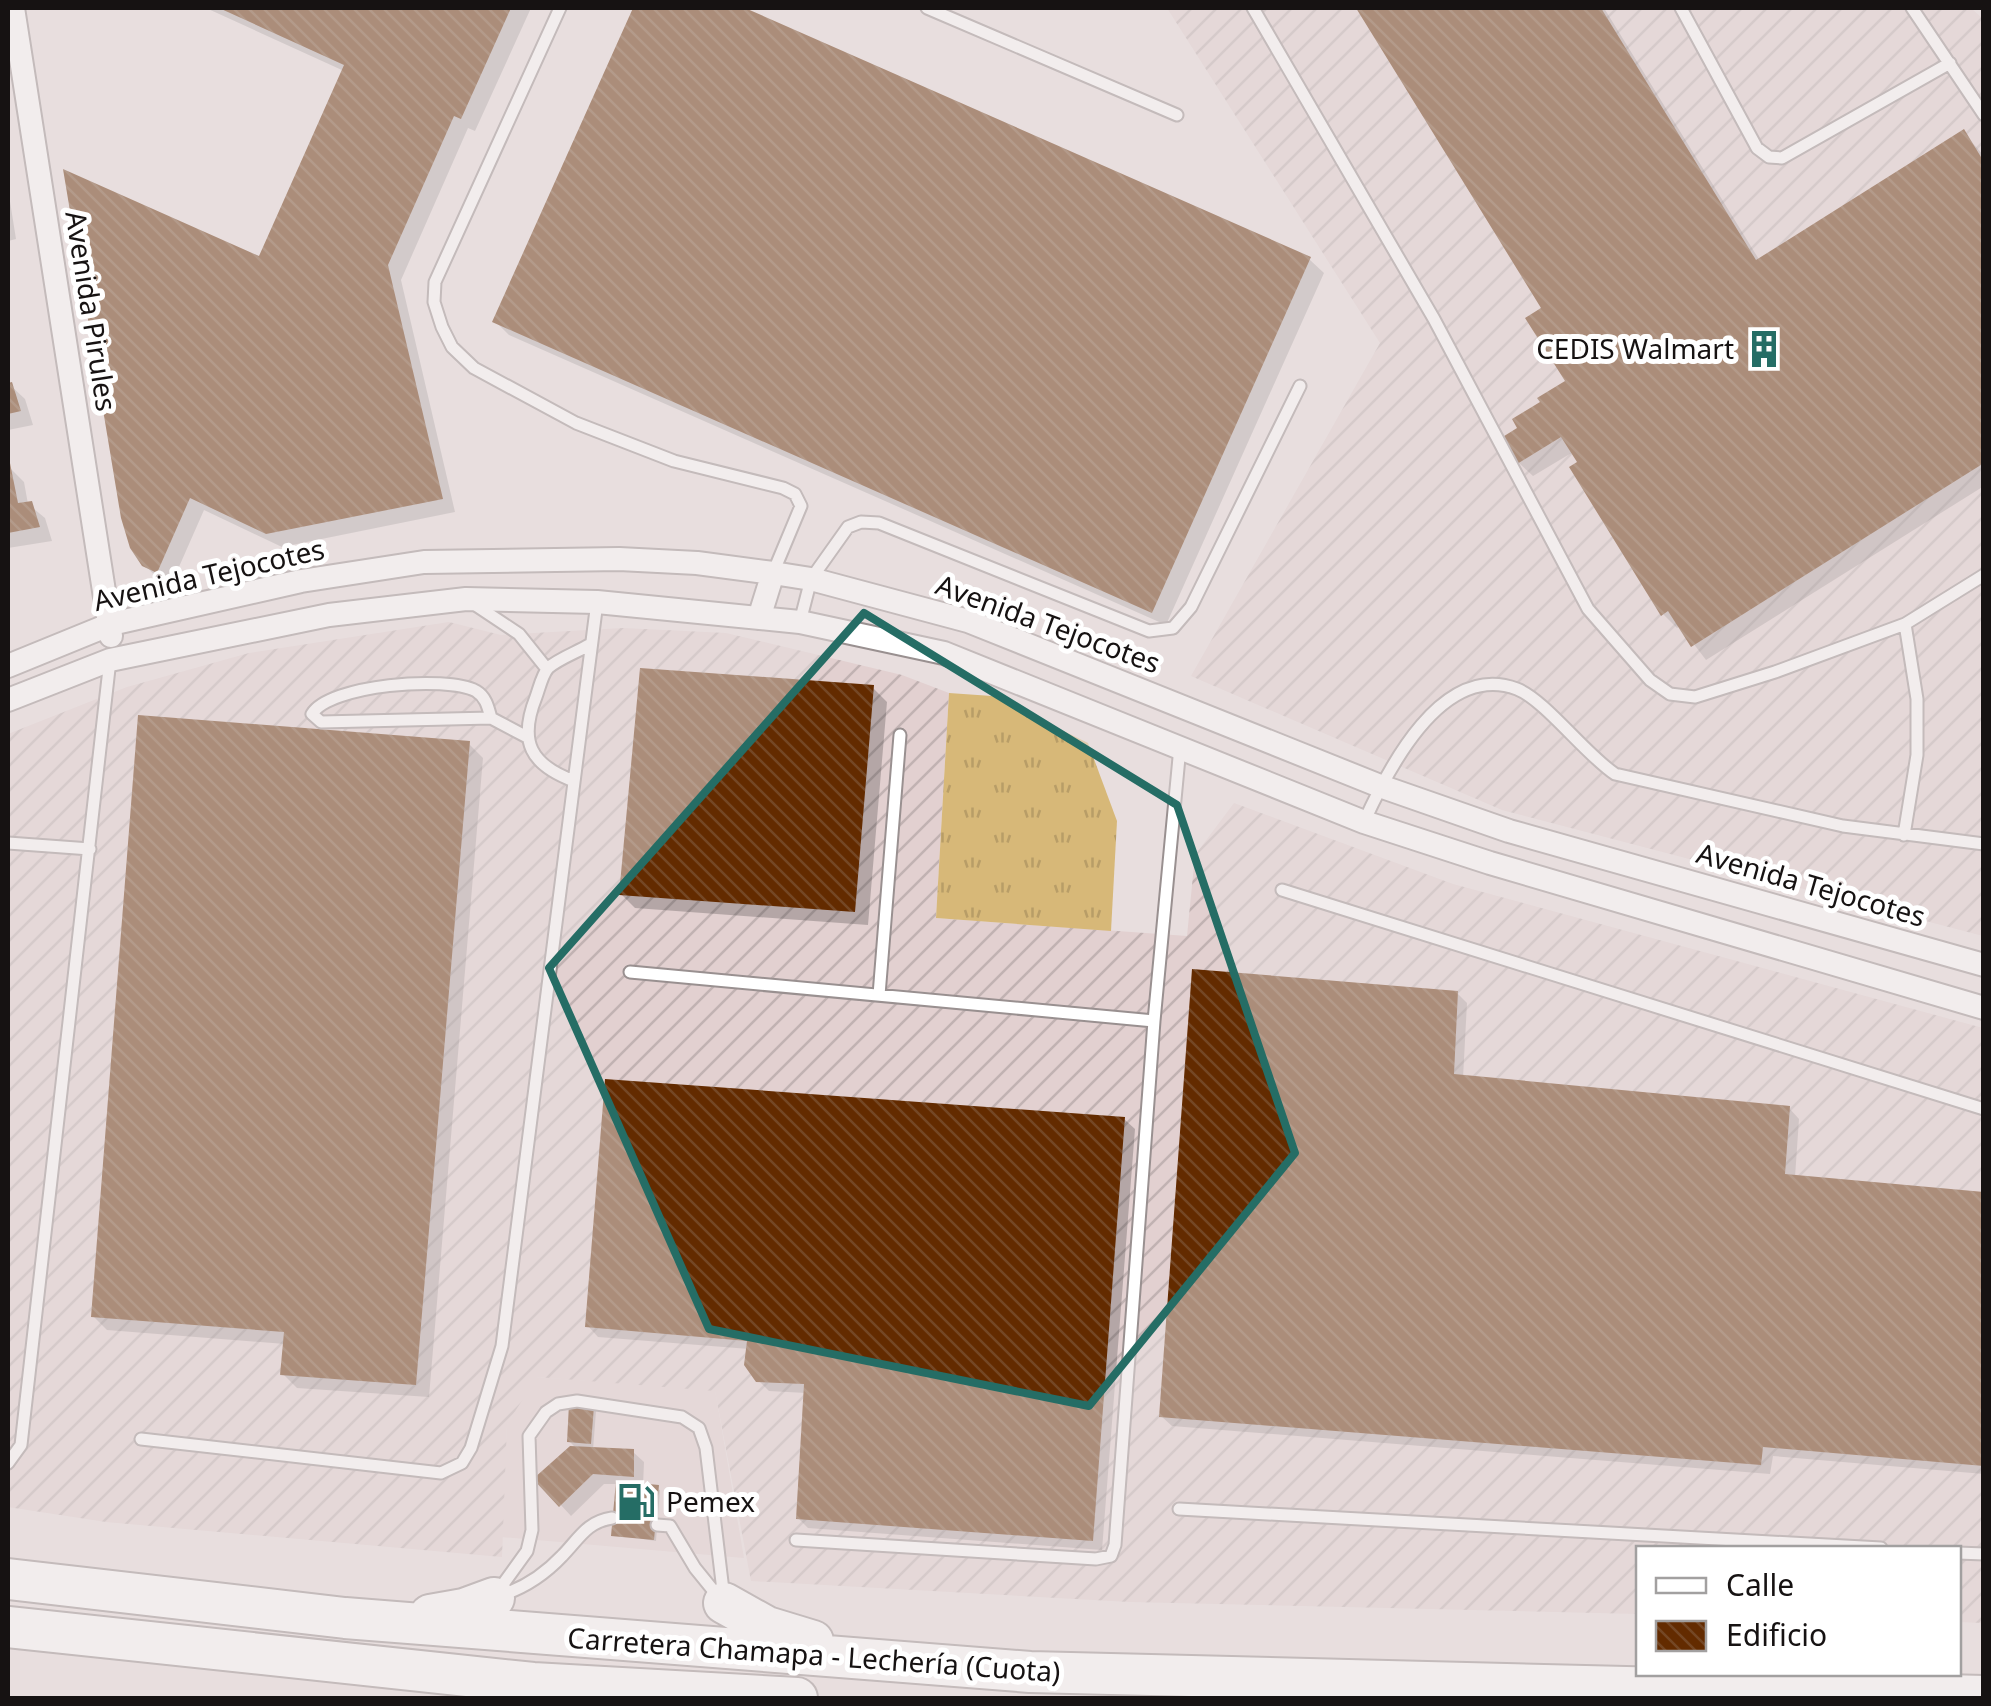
<svg xmlns="http://www.w3.org/2000/svg" width="1991" height="1706" font-family="'Noto Sans',sans-serif">
  <style>
    .built { fill: #e2d0d0 }
    .industrial { fill: url(#industrial-furrows) }
    .grass { fill: url(#grass-tufts) }
    .shadow { fill: #0003 }
    .building { fill: url(#building-back-hatch) }
    .lines { fill: none; stroke-linecap: round; stroke-linejoin: round }
    .lane-casing { stroke: #999090; stroke-width: 15 }
    .street-casing { stroke: #999090; stroke-width: 26 }
    .highway-casing { stroke: #999090; stroke-width: 44 }
    .lane { stroke: #fff; stroke-width: 11 }
    .street { stroke: #fff; stroke-width: 22 }
    .highway { stroke: #fff; stroke-width: 40 }
    .marked { fill: none; stroke: #256d65; stroke-width: 8; stroke-linejoin: round }
    .labels { text-anchor: middle; stroke-width: 10; stroke-linejoin: round; paint-order: stroke }
    .street-label { font-size: 28px; fill: #161212; stroke: #fff }
    .poi-label { font-size: 28px; fill: #161212; stroke: #fff; text-anchor: end }
  </style>
  <defs>
    <pattern id="industrial-furrows" width="10" height="10" patternUnits="userSpaceOnUse" patternTransform="scale(2.5)"><rect width="10" height="10" fill="#e2d0d0"/><path d="M-1 1l2-2M0 10L10 0M9 11l2-2" fill="none" stroke="#c1b2b2"/></pattern>
    <pattern id="grass-tufts" width="24" height="20" patternUnits="userSpaceOnUse" patternTransform="scale(2.5)"><rect width="24" height="20" fill="#d7b878"/><path d="M3 7l-1-3M5 7V3M7 7l1-3M15 17l-1-3M17 17v-4M19 17l1-3" fill="none" stroke="#b89d67"/></pattern>
    <pattern id="building-back-hatch" width="6" height="6" patternUnits="userSpaceOnUse" patternTransform="scale(2.5)"><rect width="6" height="6" fill="#632b00"/><path d="M-1 5l2 2M0 0l6 6M5-1l2 2" fill="none" stroke="#744725"/></pattern>
  </defs>
  <rect width="100%" height="100%" fill="#e8dede"/>
  <path class="built" d="M536,1377L715,1390L744,1558L501,1537L507,1424Z"/>
  <path class="industrial" d="M1167,8H1971L1983,19V936L1502,810L1191,676L1380,343Z
    M449,622L501,635L623,628L726,633L902,675L949,693L936,918L1187,936L1195,855L1234,803L1453,884L1983,1028V1623L1959,1622L1958,1548H1638V1614L1130,1602L751,1581L715,1391L537,1377L507,1424L502,1557L106,1522L8,1507V734L127,687L249,653Z"/>
  <path class="grass" d="M949,693L992,696L1088,743L1117,821L1111,931L936,918Z"/>
  <path class="shadow" d="M206,8H531L475,131L468,128L401,280L455,512L282,547L204,510L171,585L159,580L144,564L260,259L344,71Z
    M636,8H739L1310,260L1324,273L1166,625L509,335L495,321Z
    M1358,8H1604L1760,261L1963,132L1984,156V486L1706,660L1680,626L1677,628L1663,614L1573,452L1533,476L1519,463L1568,382L1544,309Z
    M8,189L16,239L8,241Z
    M8,371L10,385L25,399L33,425L8,430Z
    M8,457L9,467L24,482L28,504L45,518L52,541L8,548Z
    M873,688L887,702L868,925L635,908L621,894Z
    M469,744L483,758L429,1397L297,1388L283,1374L285,1344L107,1330L93,1316Z
    M1457,993L1467,1003L1463,1078L1789,1108L1799,1119L1795,1177L1984,1194V1474L1773,1456L1770,1474L1172,1426L1161,1416Z
    M1124,1119L1135,1129L1102,1550L808,1528L798,1518L806,1393L769,1391L758,1380L749,1349L598,1337L588,1326Z
    M593,1408L596,1411L593,1450L633,1452L644,1462L643,1486L660,1490L656,1541L614,1535L618,1484H604L571,1516L537,1479L577,1449L569,1441Z"/>
  <path class="building" d="M219,8H511L461,119L454,116L388,265L443,499L266,534L190,498L157,573L142,566L130,548L121,518L63,169L259,256L344,65Z
    M633,8H745L1311,257L1152,613L492,322Z
    M1356,8H1601L1756,260L1964,129L1984,162V463L1691,647L1668,611L1661,616L1569,467L1577,462L1561,437L1517,464L1501,438L1517,428L1512,419L1540,402L1537,398L1565,381L1525,318L1541,308Z
    M12,382L21,411L8,414V383Z
    M9,458L18,503L32,501L40,527L8,533Z
    M640,668L874,685L855,912L619,895Z
    M138,715L470,741L416,1385L280,1375L284,1332L91,1317Z
    M1192,969L1458,991L1454,1074L1790,1106L1785,1174L1984,1192V1466L1763,1447L1761,1465L1159,1417Z
    M605,1079L1125,1117L1093,1541L796,1519L804,1384L756,1382L744,1365L747,1341L585,1327Z
    M569,1404L594,1406L591,1444L567,1442Z
    M570,1446L634,1449V1477L593,1474L559,1507L533,1479Z
    M616,1481L659,1485L654,1540L611,1536Z"/>
  <g class="lines">
    <g class="lane-casing">
      <path id="lane" d="M560,8L435,282L434,302L442,327L452,347L474,368L576,423L674,461L783,488L795,494L801,506L773,573
        M927,8L1177,115
        M1253,8L1434,319L1588,609L1650,680L1670,694L1695,697L1775,672L1905,624L1984,575
        M1681,8L1757,148L1769,157L1782,158L1950,63
        M1912,8L1984,115
        M474,604L519,634L547,669
        M800,622L811,579L848,527L861,522L879,523L1149,631L1173,628L1191,607L1300,386
        M491,718C488,707 486,697 476,691C446,675 329,685 312,714L321,722L491,718L527,737
        M574,781C531,765 518,742 536,697C539,689 542,675 548,668C558,659 577,652 589,645
        M1364,822C1388,769 1442,661 1517,689C1545,700 1585,754 1615,774L1843,826L1984,844
        M1904,835L1917,755V699L1905,624
        M8,843L90,849
        M1282,890L1984,1109
        M630,972L1154,1021
        M879,995L900,735
        M141,1439L441,1473L462,1463L471,1448L502,1346L597,602
        M8,1463L21,1445L110,660
        M1179,1509L1881,1548
        M657,1525L670,1526L695,1568L721,1600
        M796,1540L1096,1559L1111,1556L1115,1545L1154,1021L1180,747
        M1958,1553L1984,1554
        M496,1594L527,1551L532,1530L529,1436L546,1412L558,1404L577,1401L682,1417L699,1428L706,1448L724,1599
        M502,1595C526,1587 545,1574 562,1556C579,1539 586,1522 612,1518"/>
    </g>
    <g class="street-casing">
      <path id="street" d="M13,8L111,636
        M759,618L773,573
        M8,666L111,624L301,581L424,562L619,559L697,563L773,573L811,579L968,621L1380,786L1509,831L1984,965
        M8,700L110,660L329,615L466,599L597,602L800,622L944,653L1364,822L1490,863L1984,1008"/>
    </g>
    <g class="highway-casing">
      <path id="highway" d="M8,1579L345,1618L1030,1672L1984,1696
        M724,1603L767,1627L813,1641
        M430,1615L464,1609L494,1598
        M8,1627L533,1683L797,1698"/>
    </g>
    <use href="#lane" class="lane"/>
    <use href="#street" class="street"/>
    <use href="#highway" class="highway"/>
  </g>
  <path d="M0 0H1991V1706H0ZM864,613L1177,805L1295,1153L1089,1406L709,1329L549,968Z" fill="#e8dede" fill-opacity=".55" fill-rule="evenodd"/>
  <path class="marked" d="M864,613L1177,805L1295,1153L1089,1406L709,1329L549,968Z"/>
  <defs>
    <g id="building-bare" transform="scale(3)"><path d="M-4-6H4V6H1V3H-1V6H-4ZM-2.5-4.3h1.7v1.8h-1.7ZM.8-4.3h1.7v1.8H.8ZM-2.5-1h1.7V.8h-1.7ZM.8-1h1.7V.8H.8Z" fill="#256d65" stroke="#fff" stroke-width="2.5" paint-order="stroke"/></g>
    <g id="fuel-bare" transform="scale(3)"><path d="M-5.5-6h7V0h2V4h1.3V-2.5L3-4.5l.8-.8L6-3V5H2.5V1h-1V6h-7ZM-4.2-4.7v3.2H.2V-4.7Z" fill="#256d65" stroke="#fff" stroke-width="2.5" paint-order="stroke"/></g>
  </defs>
  <g fill-rule="evenodd">
    <use href="#building-bare" x="1764" y="349"/>
    <use href="#fuel-bare" x="636" y="1502"/>
  </g>
  <g class="labels">
    <g class="street-label">
      <text transform="translate(91 311) rotate(81)" y="10">Avenida Pirules</text>
      <text transform="translate(209 575) rotate(-13)" y="10">Avenida Tejocotes</text>
      <text transform="translate(1048 624) rotate(20)" y="10">Avenida Tejocotes</text>
      <text transform="translate(1811 885) rotate(16)" y="10">Avenida Tejocotes</text>
      <text transform="translate(814 1655) rotate(4)" y="10">Carretera Chamapa - Lechería (Cuota)</text>
    </g>
    <g class="poi-label">
      <text x="1734" y="359">CEDIS Walmart</text>
      <text x="666" y="1512" text-anchor="start">Pemex</text>
    </g>
  </g>
  <rect width="1991" height="1706" fill="none" stroke="#161212" stroke-width="20"/>
  <rect x="1636" y="1546" width="325" height="130" fill="#ffffff" stroke="#a2a0a0" stroke-width="2.5"/>
  <rect x="1656" y="1578" width="50" height="15" fill="#ffffff" stroke="#a2a0a0" stroke-width="2.5"/>
  <text x="1726" y="1596" font-size="30" fill="#161212">Calle</text>
  <rect x="1656" y="1621" width="50" height="30" fill="url(#building-back-hatch)" stroke="#a2a0a0" stroke-width="2.5"/>
  <text x="1726" y="1646" font-size="30" fill="#161212">Edificio</text>
</svg>
